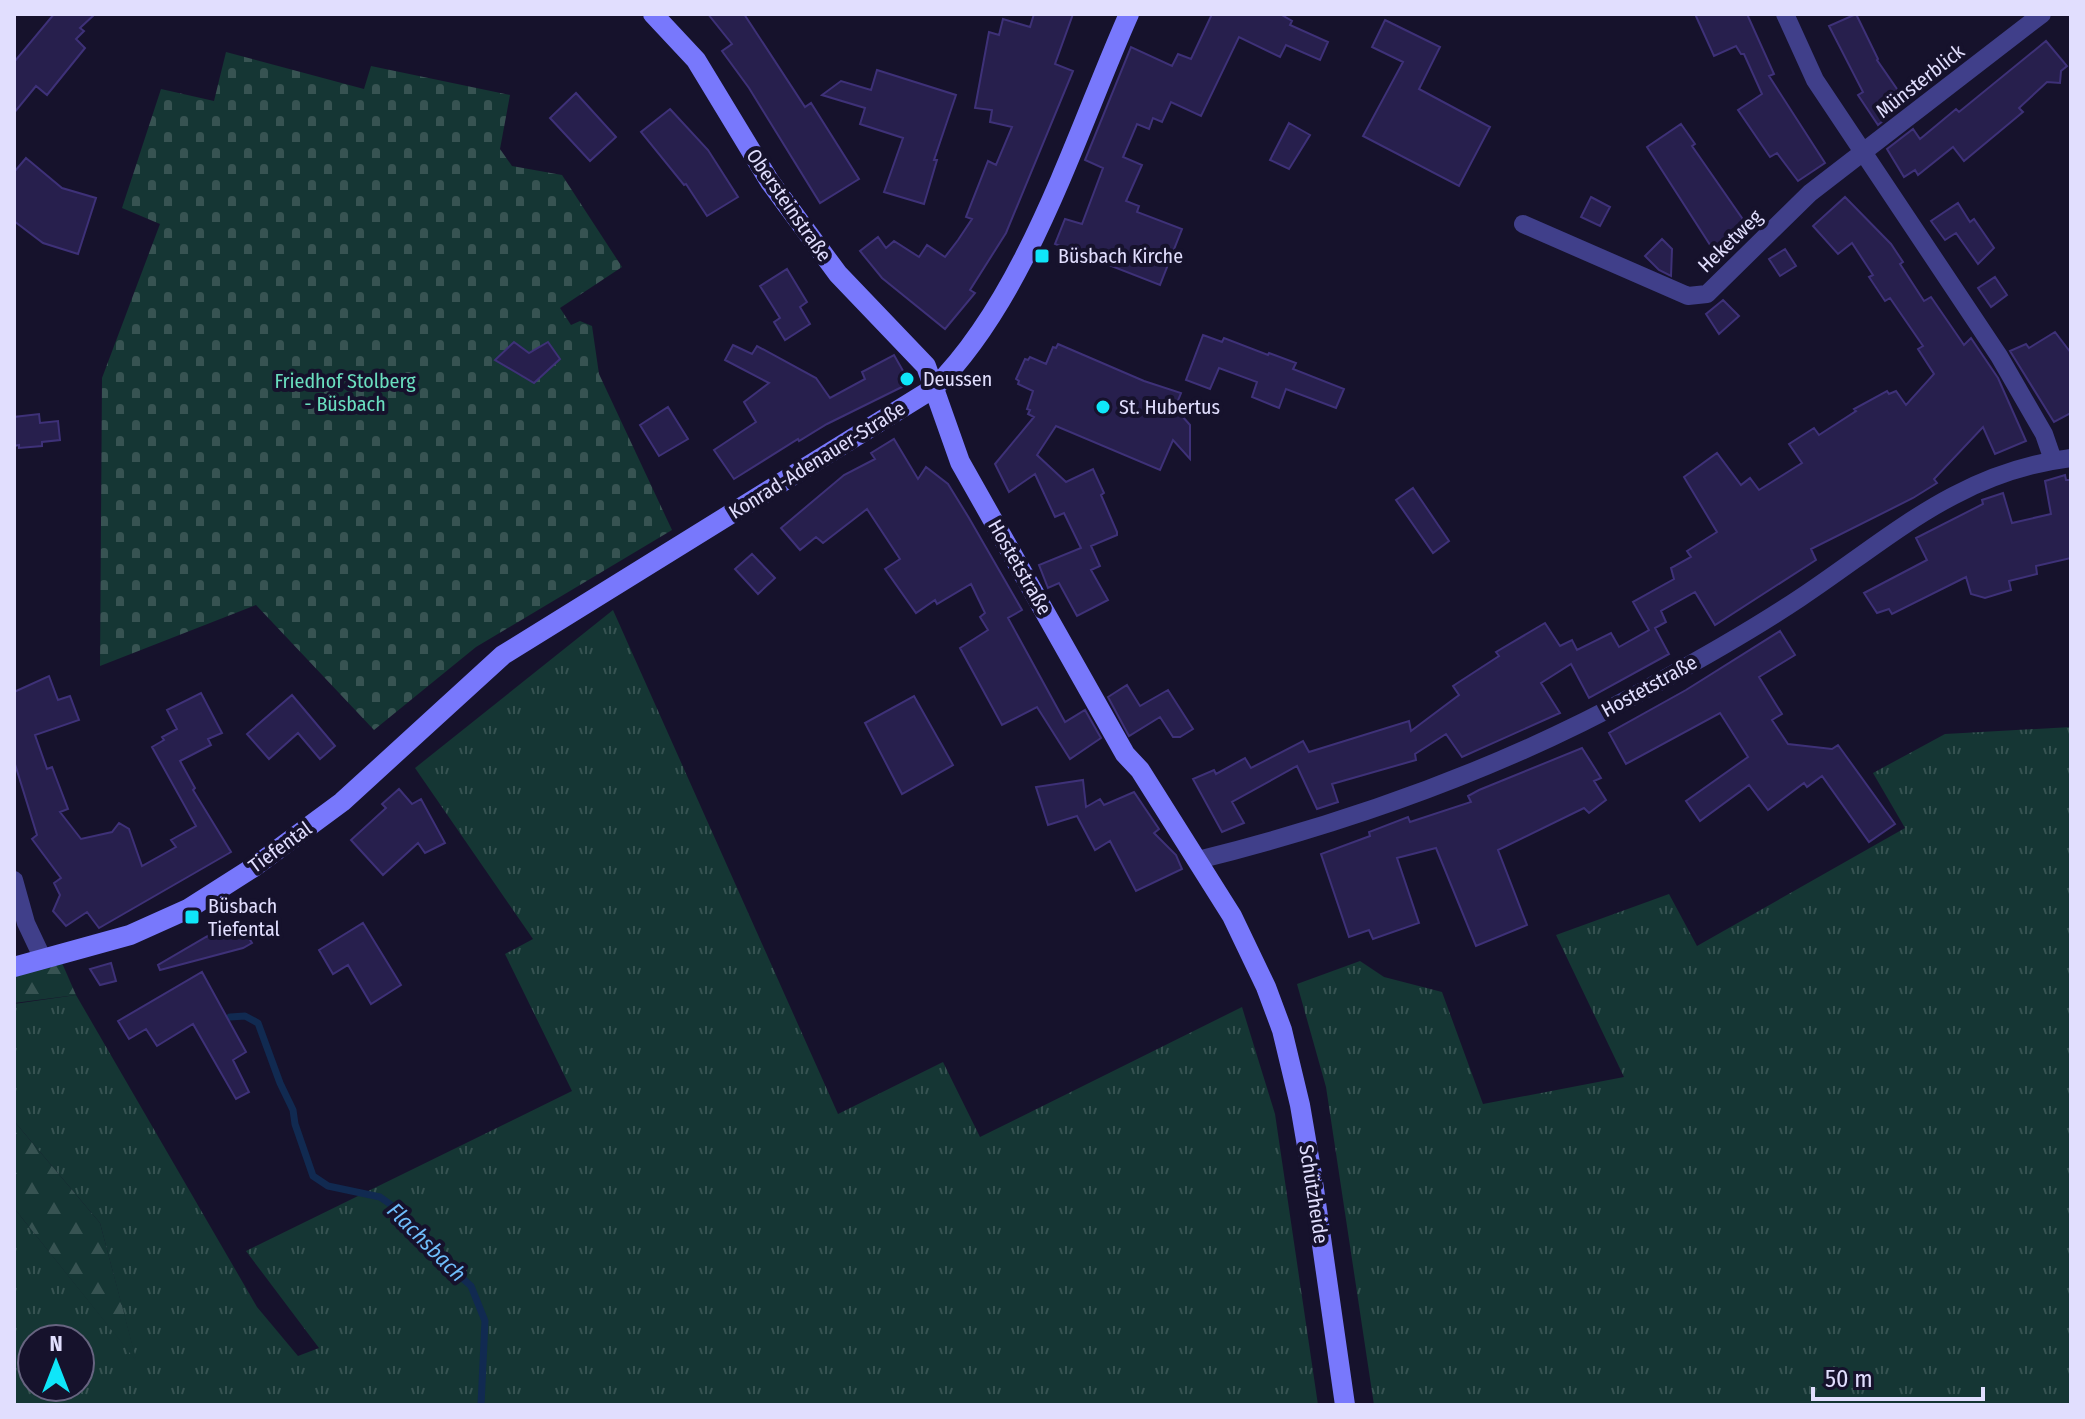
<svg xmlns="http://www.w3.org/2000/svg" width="2085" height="1419" font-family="'Fira Sans Condensed',sans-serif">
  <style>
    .grass { fill: url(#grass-tufts); fill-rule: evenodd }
    .forest { fill: url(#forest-firs) }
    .cemetery { fill: url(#cemetery-stones) }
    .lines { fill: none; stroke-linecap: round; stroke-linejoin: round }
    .stream { stroke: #112a51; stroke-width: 7 }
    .building { fill: #271f4d; stroke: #3e3178; stroke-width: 2 }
    .street { stroke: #403f8a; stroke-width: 18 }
    .secondary { stroke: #7878fc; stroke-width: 20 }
    .poi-dot { fill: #0fe6f9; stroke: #16122c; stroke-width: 3 }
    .labels { text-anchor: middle; stroke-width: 8; stroke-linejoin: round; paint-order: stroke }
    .street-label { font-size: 20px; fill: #e1defe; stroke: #16122c }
    .poi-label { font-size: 20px; fill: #e1defe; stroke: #16122c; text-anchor: start }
    .park-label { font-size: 20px; fill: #6adfbf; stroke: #16122c }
    .water-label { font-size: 22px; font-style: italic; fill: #6fbdfb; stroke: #16122c }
  </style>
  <defs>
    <pattern id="grass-tufts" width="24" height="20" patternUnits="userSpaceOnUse" patternTransform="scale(2)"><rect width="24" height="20" fill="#153634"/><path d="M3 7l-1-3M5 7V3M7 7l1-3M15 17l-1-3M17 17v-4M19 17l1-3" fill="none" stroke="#375352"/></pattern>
    <pattern id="forest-firs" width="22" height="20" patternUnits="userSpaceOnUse" patternTransform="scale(2)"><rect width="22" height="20" fill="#153634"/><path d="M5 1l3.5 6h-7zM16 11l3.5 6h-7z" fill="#375352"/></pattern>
    <pattern id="cemetery-stones" width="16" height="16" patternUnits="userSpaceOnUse" patternTransform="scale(2)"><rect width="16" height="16" fill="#153634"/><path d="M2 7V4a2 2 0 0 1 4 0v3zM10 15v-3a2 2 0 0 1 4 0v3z" fill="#375352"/></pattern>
  </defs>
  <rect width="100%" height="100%" fill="#16122c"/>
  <path class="grass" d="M613,610L838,1114L943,1062L980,1137L1242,1007L1275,1114L1318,1405H14V1208L136,1360L100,1223L14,1121V1004L76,995L257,1307L298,1356L319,1348L246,1251L572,1091L505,954L533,939L415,768ZM32,1339H80V1387H32Z
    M2071,727V1405H1374L1326,1087L1297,984L1360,961L1384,977L1442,992L1483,1104L1624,1077L1556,935L1669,894L1697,946L1905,828L1873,773L1945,734Z"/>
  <path class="forest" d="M62,963L76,995L14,1003V977Z
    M14,1121L100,1223L137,1362L14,1208Z"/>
  <path class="cemetery" d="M226,52L364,89L371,66L510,95L500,149L512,166L562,175L622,267L560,308L571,325L580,321L592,326L599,374L672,530L476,647L374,730L256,605L100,666L102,378L160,224L122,208L161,89L214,101Z"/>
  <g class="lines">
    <path class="stream" d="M230,1017L245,1016L258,1023L280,1083L293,1110L295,1124L313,1176L328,1186L380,1197L397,1209L442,1260L471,1286L485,1321L481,1405"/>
  </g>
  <path class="building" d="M54,14H95L80,28L84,31L76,39L85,48L47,95L36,86L14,113V62Z
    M708,14H744L805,107L811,103L859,179L820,203L749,88L722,51L732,44Z
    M1034,14H1073L1055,64L1073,71L1006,233L970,290L975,293L945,329L882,278L860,251L878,237L886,248L894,241L919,257L927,245L945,257L958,240L972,219L966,217L988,161L996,165L1012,127L990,122L992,110L975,108L989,32L999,35L1003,19L1030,27Z
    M1212,14H1280L1292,21L1290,25L1328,42L1320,60L1286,45L1280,57L1239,37L1201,116L1171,102L1162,122L1153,118L1149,129L1137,124L1123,157L1142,165L1126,201L1139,206L1137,212L1182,229L1160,285L1055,244L1065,219L1082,224L1103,168L1085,160L1131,47L1172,66L1178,54L1191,59Z
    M1695,14H1747L1774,74L1769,76L1825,163L1798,181L1777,153L1770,157L1738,110L1762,94L1744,54H1741L1736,46L1714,56Z
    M1856,14L1878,59L1877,60L1906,102L1878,125L1858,95L1863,92L1829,26Z
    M1385,20L1440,47L1419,89L1490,127L1459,186L1363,136L1403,62L1372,47Z
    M2046,41L2067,66L2061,71L2060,83L2047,82L2019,108L2023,112L1964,161L1953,147L1918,175L1915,170L1904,177L1887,149L1913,129L1920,139L1956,109L1959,112Z
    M877,70L956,95L934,160H937L924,204L884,192L903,138L860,124L865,108L822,95L841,81L871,90Z
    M576,93L616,137L590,161L550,118Z
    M670,109L708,150L738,197L707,216L686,184L684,185L641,132Z
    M1289,123L1310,135L1289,169L1270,160Z
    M1681,124L1695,144L1692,146L1751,231L1721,251H1714L1647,147Z
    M26,158L62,188L96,198L78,254L43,243L14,221V172Z
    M1591,197L1610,207L1600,226L1581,217Z
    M1845,197L1891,244L1903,262L1900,264L1924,301L1931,297L1964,345L1971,338L1998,378L2026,441L1995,454L1983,427L1934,479L1937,483L1913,498L1811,549L1816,560L1715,625L1695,592L1661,611L1666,622L1655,628L1669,654L1589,698L1571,664L1541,683L1560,713L1462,757L1446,734L1415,754L1416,760L1332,784L1338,802L1317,809L1297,766L1232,802L1244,823L1222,832L1193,779L1214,770L1216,774L1245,758L1251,768L1303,741L1309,752L1409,721L1411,731L1459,695L1453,686L1499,656L1496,652L1545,623L1560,646L1572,640L1577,650L1611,633L1619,647L1649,630L1633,602L1674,579L1671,568L1691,557L1687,551L1717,532L1684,477L1717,453L1741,485L1750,478L1759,490L1802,463L1789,444L1814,428L1819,435L1856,411L1854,409L1887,391L1889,394L1896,391L1906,405L1934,374L1918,349L1923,346L1890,298L1885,301L1869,277L1873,275L1852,243L1838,254L1813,226Z
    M1958,203L1970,222L1974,219L1994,248L1978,264L1956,233L1945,240L1931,221Z
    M1662,239L1672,249L1671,276L1659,270L1645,256Z
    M1785,249L1796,266L1780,276L1769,259Z
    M787,269L807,302L800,307L810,324L785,340L774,322L780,318L760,286Z
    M1995,277L2007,295L1991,307L1978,288Z
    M1723,300L1739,316L1719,334L1706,314Z
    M2055,332L2071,353V413L2054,422L2010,351L2026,344L2029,348Z
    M1203,335L1222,342L1224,338L1268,355L1269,353L1296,363L1293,369L1344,389L1336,408L1286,389L1279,408L1252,397L1257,382L1219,368L1210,389L1186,380Z
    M514,342L529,353L548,342L560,359L534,383L495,360Z
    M1058,344L1144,381L1181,393L1175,408L1190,425V459L1173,440L1160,470L1056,426L1037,455L1066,482L1093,469L1104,493L1101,495L1117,532V535L1091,546L1100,566L1091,570L1108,600L1077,616L1059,583L1048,588L1039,565L1081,548L1064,513L1055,517L1035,474L1009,492L995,464L1034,417L1028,414L1030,410L1027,409L1033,391L1018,384L1019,381L1016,379L1025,359L1028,360L1030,357L1046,364L1053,347L1056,348Z
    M733,345L752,354L757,346L816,378L830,398L865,379L862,372L894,355L910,383L827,424L799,441L798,439L734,479L714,450L756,422L744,402L769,383L725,360Z
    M668,407L688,439L659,456L640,425Z
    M39,414L40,423L58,421L60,440L42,442V446L19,448V445L14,446V417Z
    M894,439L918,479L926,467L948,484L969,518L1022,610L1008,618L1065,722L1085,710L1101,738L1070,759L1037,707L1002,725L960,648L988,630L980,617L985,613L971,584L937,604L935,600L916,613L885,569L900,559L867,509L823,543L816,537L800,550L781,528L844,475L875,459L871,453Z
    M2065,475L2066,480H2071V558L2036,566L2037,574L2009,581L2011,590L1985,598L1971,594L1966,577L1892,614L1889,609L1877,613L1864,593L1927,560L1916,538L1983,504L1982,500L2003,493L2012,523L2051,514L2045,481Z
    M1413,488L1449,541L1433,553L1396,500Z
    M752,554L775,578L758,594L735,569Z
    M1780,631L1795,655L1759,677L1782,714L1772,720L1788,744L1832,749L1838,745L1895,824L1869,842L1822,776L1807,787L1804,783L1768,810L1749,785L1700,821L1686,801L1748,757L1720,713L1626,764L1609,733L1686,690Z
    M49,676L58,700L70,696L79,720L35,735L47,769L52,767L68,809L60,812L81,839L112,832L119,823L129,829L142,866L176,847L171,840L196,826L152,747L164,740L162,737L177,729L167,710L201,693L222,733L208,739L211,745L180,761L195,788L193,790L231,852L99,928L87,912L66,926L53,911L60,895L54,883L61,878L32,839L37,835L14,761V692Z
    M1127,685L1140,706L1168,690L1193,729L1180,737H1173L1160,717L1129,736L1108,697Z
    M292,695L335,746L320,759L298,733L269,759L247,734Z
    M914,696L953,765L902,794L865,723Z
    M1582,748L1601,778L1594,781L1606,800L1589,813L1584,808L1498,850L1527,925L1476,946L1436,848L1397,858L1419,923L1373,939L1369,930L1349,937L1321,854L1370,836L1369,832L1408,817L1410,822L1471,802L1468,796L1479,790Z
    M1083,780L1086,807L1100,799L1104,805L1134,792L1159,829L1154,833L1176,855L1182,869L1136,891L1110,841L1095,850L1077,816L1048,825L1036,787Z
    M399,789L412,804L421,799L445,843L425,853L418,843L383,875L351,840L386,808L382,804Z
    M363,923L401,985L371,1004L348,965L333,974L319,950Z
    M240,924L252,943L243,948L160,970L158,965L206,937L230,925L232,928Z
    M111,963L116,981L100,985L90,969Z
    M202,972L246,1052L233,1060L249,1092L236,1099L193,1024L157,1046L146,1029L129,1039L118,1021Z"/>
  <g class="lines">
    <path class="street" d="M1785,14L1815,80L1999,356L2044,434L2053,460
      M1523,224L1688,296L1707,294L1810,193L2042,14
      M1198,860C1351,822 1500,769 1639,693C1693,663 1749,632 1800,598C1890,538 1958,472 2071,458
      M14,880L26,923L43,959"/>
    <path class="secondary" d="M653,14L696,60L770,182L838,274L926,366L960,462L1125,754L1140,770L1232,916L1266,987L1282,1030L1300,1105L1312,1175L1345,1405
      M14,967L130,935L188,909L254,867L342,802L503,655L934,388C1027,296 1076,133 1129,14"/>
  </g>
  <g class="poi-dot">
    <rect x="1034" y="248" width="16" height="16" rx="4"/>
    <circle cx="907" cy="379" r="8"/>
    <circle cx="1103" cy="407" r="8"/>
    <rect x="184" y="909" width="16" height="16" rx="4"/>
  </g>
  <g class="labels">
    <g class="street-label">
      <text transform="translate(1920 81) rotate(-38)" y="7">Münsterblick</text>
      <text transform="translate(789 205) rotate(55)" y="7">Obersteinstraße</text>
      <text transform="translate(1730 241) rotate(-44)" y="7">Heketweg</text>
      <text transform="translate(817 460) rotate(-32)" y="7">Konrad-Adenauer-Straße</text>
      <text transform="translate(1020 567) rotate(60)" y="7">Hostetstraße</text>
      <text transform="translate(1649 686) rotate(-29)" y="7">Hostetstraße</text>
      <text transform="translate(280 847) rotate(-36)" y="7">Tiefental</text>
      <text transform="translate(1314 1194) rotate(81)" y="7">Schützheide</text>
    </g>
    <g class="poi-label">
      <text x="1058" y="263">Büsbach Kirche</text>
      <text x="923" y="386">Deussen</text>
      <text x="1119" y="414">St. Hubertus</text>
      <text x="208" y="913">Büsbach<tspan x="208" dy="23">Tiefental</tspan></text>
    </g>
    <g class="park-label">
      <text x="345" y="388">Friedhof Stolberg<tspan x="345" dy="23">- Büsbach</tspan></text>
    </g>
    <g class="water-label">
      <text transform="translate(427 1242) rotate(45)" y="8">Flachsbach</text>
    </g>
  </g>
  <rect width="2085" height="1419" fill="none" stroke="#e1defe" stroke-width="32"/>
  <g transform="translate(56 1363)"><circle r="38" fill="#16122c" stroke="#676480" stroke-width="2"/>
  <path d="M0-6L14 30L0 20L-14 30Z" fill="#0fe6f9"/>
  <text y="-12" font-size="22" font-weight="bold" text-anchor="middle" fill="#e1defe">N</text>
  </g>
  <path d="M1813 1387v12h170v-12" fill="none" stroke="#e1defe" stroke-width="4"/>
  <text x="1825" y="1387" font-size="24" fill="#e1defe" stroke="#16122c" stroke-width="6" paint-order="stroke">50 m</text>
</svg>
